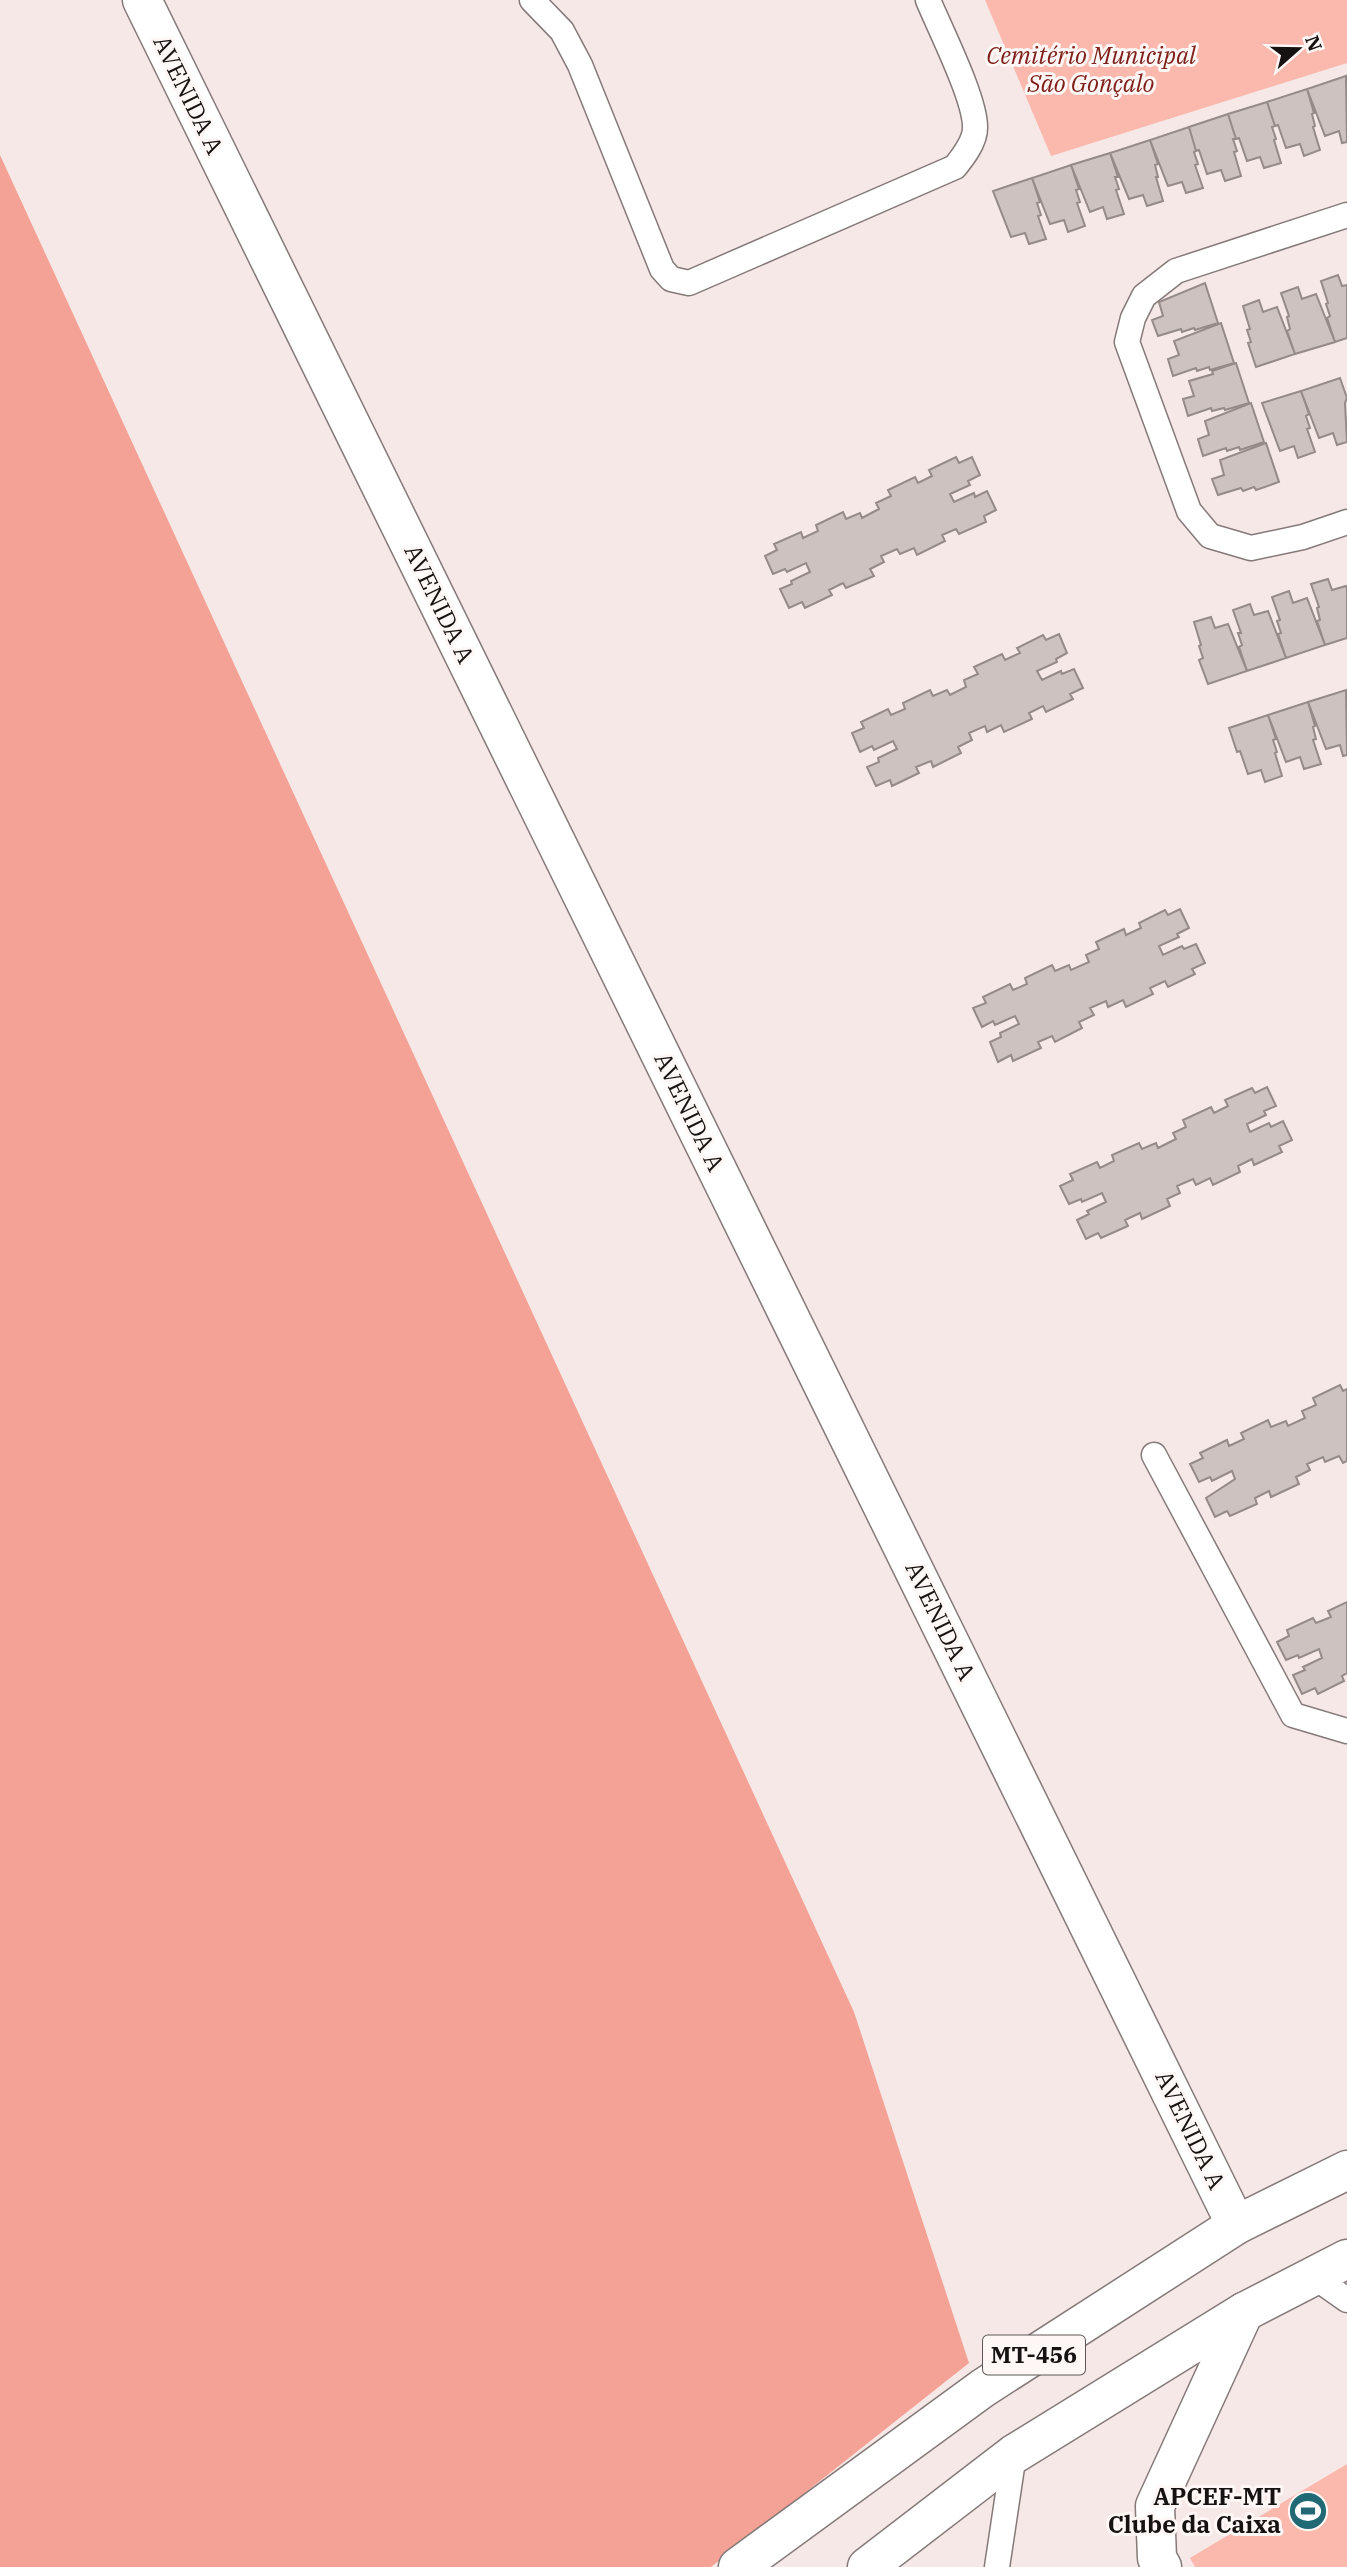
<svg xmlns="http://www.w3.org/2000/svg" width="1347" height="2567" font-family="'IBM Plex Serif',serif">
  <style>
    .green { fill: #fbb8ad }
    .forest { fill: #f4a296 }
    .building { fill: #cec2c1; stroke: #958a88; stroke-width: 2 }
    .lines { fill: none; stroke-linecap: round; stroke-linejoin: round }
    .lane-casing { stroke: #857a79; stroke-width: 27 }
    .street-casing { stroke: #857a79; stroke-width: 41 }
    .primary-casing { stroke: #857a79; stroke-width: 41 }
    .lane { stroke: #fff; stroke-width: 24 }
    .street { stroke: #fff; stroke-width: 38 }
    .primary { stroke: #fff; stroke-width: 38 }
    .labels { text-anchor: middle; stroke-width: 6; stroke-linejoin: round; paint-order: stroke }
    .shield { fill: #fef7f6; stroke: #5c5756; stroke-width: 2 }
    .shield-label { font-size: 23px; font-weight: bold; fill: #161212 }
    .park-label { font-size: 24px; font-style: italic; fill: #7f211a; stroke: #fef7f6 }
    .street-label { font-size: 24px; fill: #161212; stroke: #fef7f6 }
    .poi-label { font-size: 24px; font-weight: bold; fill: #161212; stroke: #fef7f6; text-anchor: end }
  </style>
  <rect width="100%" height="100%" fill="#f5e8e6"/>
  <path class="green" d="M985,0H1347V63L1051,156Z
    M1347,2464V2567H1195L1190,2558Z"/>
  <path class="forest" d="M0,155L854,2012L969,2363L711,2567H0Z"/>
  <path class="building" d="M1346,76L1347,142L1342,143L1339,131L1325,136L1307,89Z
    M1307,89L1314,113L1312,114L1315,126L1313,127L1320,150L1304,156L1300,144L1286,148L1278,125L1275,126L1267,102Z
    M1267,102L1275,126L1272,127L1276,139L1274,140L1281,163L1264,168L1260,157L1247,161L1239,138L1236,139L1228,114Z
    M1228,114L1236,139H1233L1237,151L1234,152L1241,176L1225,181L1221,170L1207,174L1199,150L1196,151L1189,127Z
    M1189,127L1196,151L1194,152L1198,164L1195,165L1203,188L1186,193L1182,182L1168,186L1150,140Z
    M1150,140L1158,164L1155,165L1158,177H1156L1163,201L1147,206L1143,195L1129,199L1110,153Z
    M1110,153L1118,177H1115L1119,189L1116,190L1124,214L1107,219L1103,207L1090,212L1071,165Z
    M1071,165L1079,189L1076,190L1080,202L1077,203L1085,226L1068,232L1064,220L1050,224L1032,178Z
    M1032,178L1040,202L1037,203L1041,215L1038,216L1046,239L1029,244L1025,233L1011,237L993,191Z
    M1338,275L1342,286L1347,285V338L1335,342L1327,318L1330,316L1326,304L1328,303L1321,281Z
    M1205,283L1218,323L1195,330L1194,328L1182,332L1181,329L1158,336L1152,320L1163,316L1159,302Z
    M1298,287L1302,299L1316,294L1335,342L1295,354L1287,331L1290,329L1287,317L1289,316L1281,293Z
    M1259,300L1263,312L1277,307L1295,354L1256,367L1248,343L1251,342L1247,330L1250,329L1243,306Z
    M1221,323L1234,363L1210,370L1209,367L1197,371L1196,368L1173,376L1168,359L1179,355L1174,341Z
    M1236,363L1249,403L1225,410L1224,408L1212,411L1211,408L1188,416L1183,399L1194,396L1189,381L1213,374L1212,371Z
    M1340,378L1347,398L1345,403L1347,442L1337,445L1333,433L1319,438L1301,391Z
    M1301,391L1309,414L1306,416L1310,428L1307,429L1315,452L1298,458L1294,446L1280,451L1262,403Z
    M1251,403L1264,442L1240,450L1239,447L1227,451L1226,448L1203,456L1198,439L1209,435L1205,421Z
    M1266,443L1279,482L1256,490L1254,487L1243,491L1241,488L1218,495L1212,479L1224,475L1220,460Z
    M956,457L959,463L972,457L980,475L968,481L970,485L950,494L954,502L974,493L975,497L987,491L996,510L984,516L986,522L959,534L956,529L942,535L945,541L917,555L914,548L900,554L897,549L881,556L884,562L870,569L874,576L846,588L843,583L829,590L832,595L805,608L802,602L789,608L780,589L792,584L791,581L810,572L806,563L787,572L785,569L773,574L765,556L777,550L774,544L801,532L803,538L818,531L816,525L843,512L846,519L860,513L862,518L879,509L876,503L891,496L888,490L915,477L918,483L932,476L929,470Z
    M1328,579L1332,590L1346,586L1347,588V638L1325,645L1317,621L1320,620L1317,608L1319,607L1311,584Z
    M1289,591L1293,603L1307,598L1325,645L1286,658L1278,634L1281,633L1277,621L1280,620L1272,597Z
    M1250,604L1254,615L1268,611L1286,658L1247,671L1239,647L1242,645L1238,633H1241L1233,610Z
    M1211,617L1215,628L1228,624L1247,671L1208,684L1199,660L1203,658L1199,646L1201,645L1194,622Z
    M1059,634L1067,653L1056,659L1057,662L1037,671L1042,680L1061,671L1062,674L1074,669L1083,688L1070,694L1073,699L1046,712L1043,706L1029,713L1032,719L1004,732L1001,725L987,732L985,726L969,733L972,740L958,747L961,753L933,767L931,761L916,767L919,773L892,786L890,780L876,786L867,767L879,762L878,758L897,749L893,741L874,750L872,746L860,752L852,733L864,728L861,722L888,709L891,715L905,709L903,703L930,690L933,696L947,690L950,695L966,687L964,680L978,674L974,667L1002,654L1005,660L1020,653L1017,648L1043,635L1046,640Z
    M1346,690L1347,755L1343,756L1340,745L1326,749L1308,702Z
    M1308,702L1315,726L1313,727L1316,739L1313,740L1321,764L1304,769L1300,757L1286,762L1268,715Z
    M1268,715L1276,739L1273,740L1277,752L1275,753L1282,776L1265,782L1261,770L1248,774L1240,751L1237,752L1229,728Z
    M1180,909L1189,928L1177,934L1179,937L1159,946L1163,955L1182,946L1184,949L1196,944L1205,963L1192,969L1195,974L1168,987L1165,981L1150,988L1153,994L1126,1007L1123,1000L1108,1007L1106,1001L1090,1008L1094,1015L1079,1022L1082,1028L1055,1042L1052,1036L1038,1042L1041,1048L1013,1061L1011,1055L998,1062L990,1042L1001,1037L1000,1033L1019,1024L1015,1016L995,1025L993,1021L982,1027L973,1008L986,1003L983,997L1010,984L1013,990L1027,984L1025,978L1052,965L1055,971L1069,965L1071,970L1089,962L1086,955L1099,949L1096,942L1124,929L1126,935L1141,928L1139,923L1165,910L1168,915Z
    M1267,1087L1276,1106L1264,1111L1266,1115L1247,1124L1250,1132L1269,1123L1271,1127L1283,1121L1292,1140L1279,1146L1282,1152L1254,1165L1252,1159L1238,1166L1240,1172L1213,1185L1210,1178L1196,1185L1193,1179L1177,1186L1180,1193L1167,1199L1170,1206L1142,1219L1140,1213L1125,1220L1128,1226L1101,1238L1098,1233L1086,1239L1077,1220L1089,1214L1087,1211L1106,1202L1102,1193L1082,1202L1081,1199L1069,1204L1060,1186L1073,1180L1070,1174L1097,1162L1100,1168L1114,1161L1112,1155L1139,1143L1142,1149L1156,1143L1158,1148L1176,1139L1173,1133L1186,1127L1183,1120L1211,1107L1214,1113L1228,1106L1225,1100L1252,1088L1255,1093Z
    M1340,1385L1343,1391L1347,1389V1461L1343,1463L1339,1456L1325,1462L1323,1457L1307,1464L1310,1470L1296,1477L1299,1484L1271,1497L1269,1491L1255,1498L1257,1504L1230,1516L1227,1511L1215,1517L1206,1498L1235,1479L1232,1471L1212,1481L1210,1477L1199,1482L1190,1464L1203,1458L1200,1453L1227,1440L1229,1446L1244,1439L1241,1433L1268,1420L1271,1427L1286,1421L1288,1426L1305,1418L1302,1411L1316,1405L1313,1398Z
    M1347,1602V1673L1342,1676L1344,1681L1318,1694L1315,1688L1302,1694L1293,1675L1305,1670L1303,1667L1322,1658L1319,1649L1299,1658L1298,1655L1286,1660L1277,1642L1289,1636L1287,1630L1313,1618L1316,1623L1331,1617L1328,1611Z"/>
  <g class="lines">
    <g class="lane-casing">
      <path id="lane" d="M532,0L562,31L580,65L662,269L671,279L689,283L955,167C963,157 975,142 975,128C976,100 940,29 928,0
        M1347,215L1176,271L1144,296L1133,318L1127,342L1189,511L1210,536L1251,548L1303,537L1347,522
        M1154,1455L1293,1715L1347,1731
        M1313,2276L1347,2300
        M997,2567L1014,2454"/>
    </g>
    <g class="street-casing">
      <path id="street" d="M142,0L1236,2225
        M1162,2567L1157,2558L1155,2506L1244,2312"/>
    </g>
    <g class="primary-casing">
      <path id="primary" d="M738,2567L983,2388L1236,2225L1347,2170
        M867,2567L1014,2454L1244,2312L1347,2259"/>
    </g>
    <use href="#lane" class="lane"/>
    <use href="#street" class="street"/>
    <use href="#primary" class="primary"/>
  </g>
  <defs>
    <g id="stadium-disc" transform="scale(2.0125)"><circle r="9.5" fill="#216a75" stroke="#fef7f6"/><path d="M0-5a6.5 5 0 1 0 0 10a6.5 5 0 1 0 0-10ZM-3.5-1.8h7v3.6h-7Z" fill="#fff"/></g>
  </defs>
  <g fill-rule="evenodd">
    <use href="#stadium-disc" x="1308" y="2511"/>
  </g>
  <g class="labels">
    <rect class="shield" x="983" y="2335.5" width="102" height="39" rx="5"/>
    <g class="shield-label">
      <text x="1034" y="2363">MT-456</text>
    </g>
    <g class="park-label">
      <text x="1091" y="64">Cemitério Municipal<tspan x="1091" dy="28">São Gonçalo</tspan></text>
    </g>
    <g class="street-label">
      <text transform="translate(188 95) rotate(64)" y="8">AVENIDA A</text>
      <text transform="translate(439 604) rotate(64)" y="8">AVENIDA A</text>
      <text transform="translate(689 1112) rotate(64)" y="8">AVENIDA A</text>
      <text transform="translate(940 1621) rotate(64)" y="8">AVENIDA A</text>
      <text transform="translate(1190 2130) rotate(64)" y="8">AVENIDA A</text>
    </g>
    <g class="poi-label">
      <text x="1281" y="2505">APCEF-MT<tspan x="1281" dy="28">Clube da Caixa</tspan></text>
    </g>
  </g>
  <g transform="translate(1298 49) rotate(70)" stroke="#fef7f6" stroke-width="5" paint-order="stroke">
  <path d="M0-5L12 26L0 18L-12 26Z" fill="#161212"/>
  <text y="-10" font-size="19" font-weight="bold" text-anchor="middle" fill="#161212">N</text>
  </g>
</svg>
